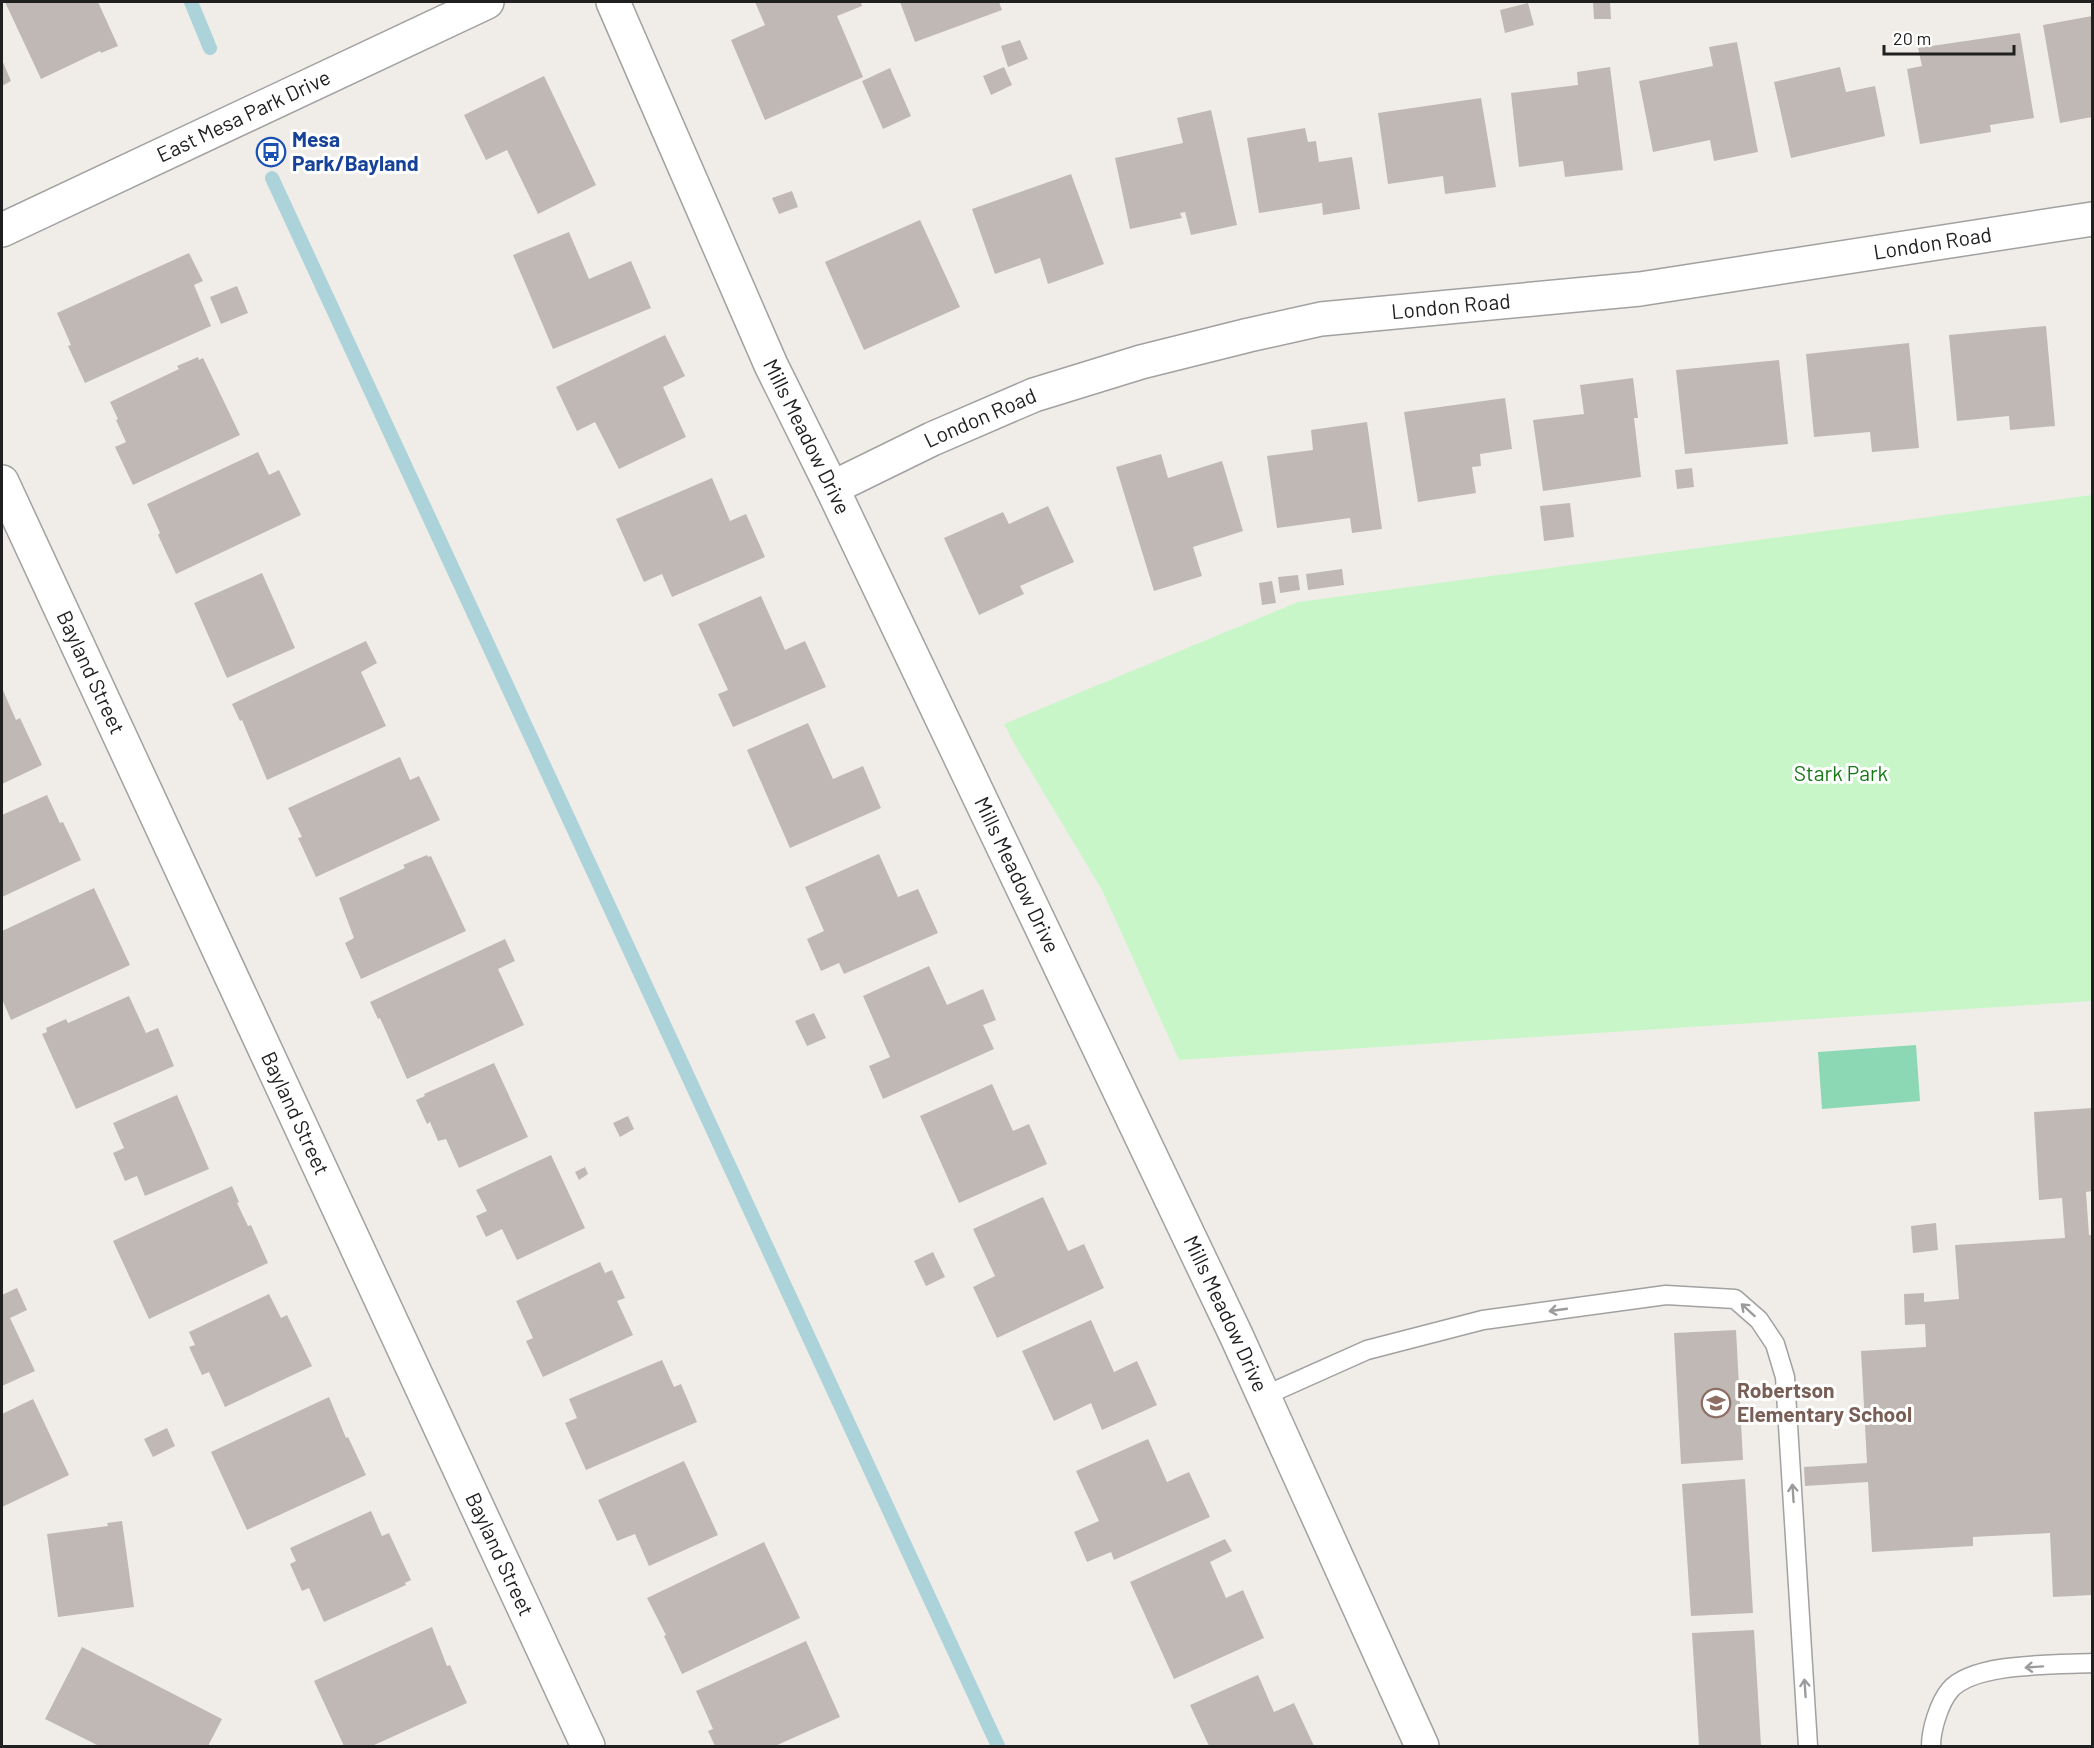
<svg xmlns="http://www.w3.org/2000/svg" width="2094" height="1748" font-family="Barlow,sans-serif">
  <style>
    .park { fill: #c9f6c9 }
    .pitch { fill: #8cd8b5 }
    .lines { fill: none; stroke-linecap: round; stroke-linejoin: round }
    .stream { stroke: #acd3da; stroke-width: 14 }
    .building { fill: #c0b8b4 }
    .service-casing { stroke: #a1a1a1; stroke-width: 21 }
    .minor-casing { stroke: #a1a1a1; stroke-width: 36 }
    .service { stroke: #fff; stroke-width: 18 }
    .minor { stroke: #fff; stroke-width: 33 }
    .oneway { stroke: #9b9b9b }
    .labels { text-anchor: middle; stroke-width: 6; stroke-linejoin: round; paint-order: stroke }
    .street-label { font-size: 21px; fill: #202020; stroke: #fff }
    .transit-label { font-size: 21px; font-weight: bold; fill: #164399; stroke: #fff; text-anchor: start }
    .park-label { font-size: 21px; fill: #157815; stroke: #fff }
    .education-label { font-size: 21px; font-weight: bold; fill: #785e54; stroke: #fff; text-anchor: start }
  </style>
  <rect width="100%" height="100%" fill="#f0ede8"/>
  <path class="park" d="M2092,495V1001L1179,1060L1102,890L1015,745L1004,724L1298,602Z"/>
  <path class="pitch" d="M1916,1045L1920,1101L1822,1109L1818,1052Z"/>
  <g class="lines">
    <path class="stream" d="M191,2L210,48
      M272,178L998,1746"/>
  </g>
  <path class="building" d="M5,2H98L118,46L101,53L100,51L41,79Z
    M755,2H861L862,6L837,16L863,77L765,120L731,40L765,25Z
    M900,2H999L1002,10L915,42Z
    M1593,2H1610L1611,19H1594Z
    M1528,3L1534,25L1505,33L1500,10Z
    M2092,16V117L2060,123L2043,25Z
    M2020,33L2034,118L1990,125L1991,132L1920,144L1907,69L1922,66L1918,48Z
    M1020,40L1028,59L1008,67L1001,46Z
    M1737,42L1758,152L1714,161L1710,140L1653,152L1639,81L1713,66L1709,47Z
    M2,60L11,81L2,86Z
    M1004,67L1012,85L991,95L983,76Z
    M1610,67L1623,170L1565,177L1563,161L1519,167L1511,93L1578,85L1577,72Z
    M1840,67L1846,92L1875,86L1885,136L1791,158L1774,82Z
    M890,68L911,116L883,129L862,81Z
    M544,76L596,185L538,214L507,150L486,160L464,115Z
    M1481,98L1496,187L1445,194L1443,176L1388,184L1378,113Z
    M1211,110L1237,225L1191,235L1185,212L1180,213L1182,218L1130,229L1115,158L1183,143L1177,118Z
    M1305,128L1308,142L1316,141L1319,162L1352,157L1360,209L1323,215L1322,203L1259,213L1247,138Z
    M1071,174L1104,264L1048,284L1040,258L995,274L972,209Z
    M792,191L798,207L779,214L772,198Z
    M920,220L960,307L864,350L825,262Z
    M569,232L589,279L631,261L651,308L553,349L513,255Z
    M189,253L203,281L194,285L211,326L85,383L68,346L71,345L57,313Z
    M237,286L248,313L221,324L210,297Z
    M2046,326L2055,426L2010,430L2009,416L1957,421L1949,335Z
    M665,335L685,376L663,387L686,437L619,469L595,422L577,431L556,387Z
    M1909,343L1919,448L1872,452L1870,432L1814,437L1806,354Z
    M198,357L199,360L203,358L240,435L133,485L115,447L126,442L116,420L118,419L110,402L179,369L177,366Z
    M1779,360L1788,444L1685,454L1676,370Z
    M1633,378L1638,418H1634L1641,477L1543,491L1533,420L1584,414L1580,385Z
    M1505,398L1512,449L1480,454L1481,466L1472,467L1476,493L1418,502L1404,412Z
    M1367,422L1382,529L1352,533L1350,518L1277,528L1267,456L1313,450L1311,430Z
    M258,452L269,475L279,470L301,515L176,574L158,535L160,533L147,504Z
    M1161,454L1168,478L1222,461L1243,531L1193,547L1202,576L1154,591L1116,467Z
    M1692,468L1694,487L1677,489L1675,470Z
    M712,478L730,521L746,514L765,557L672,597L662,574L644,582L616,519Z
    M1570,503L1574,537L1544,541L1540,506Z
    M1048,506L1074,562L1020,586L1024,594L979,615L944,538L1003,512L1009,524Z
    M1342,569L1344,585L1308,590L1306,574Z
    M262,573L295,648L227,678L194,603Z
    M1298,575L1300,590L1280,593L1278,577Z
    M1272,581L1276,603L1262,605L1259,583Z
    M761,596L785,650L805,641L826,687L733,727L718,694L728,690L698,624Z
    M366,641L377,663L361,672L386,726L267,780L242,720L240,721L232,704Z
    M2,688L16,720L20,718L42,765L2,784Z
    M808,723L833,779L863,766L881,808L790,848L747,750Z
    M400,757L410,780L419,776L440,820L316,877L298,838L302,837L288,808Z
    M47,795L60,823L63,822L81,860L2,897V815Z
    M879,854L898,897L918,889L938,933L844,974L839,963L821,971L807,939L824,931L805,887Z
    M427,855L428,857L431,856L466,931L361,979L345,943L354,938L339,898L405,868L403,865Z
    M94,888L130,965L11,1020L2,999V931Z
    M505,939L515,961L498,969L524,1025L407,1079L380,1018L378,1019L370,1002Z
    M929,966L947,1005L983,989L996,1020L983,1025L994,1049L883,1099L869,1066L890,1057L863,996Z
    M129,996L146,1033L158,1028L174,1066L76,1109L42,1034L47,1032L46,1028L66,1019L68,1023Z
    M814,1013L826,1038L807,1046L795,1021Z
    M494,1063L528,1137L459,1168L446,1139L438,1141L430,1122L427,1124L416,1100L425,1096L424,1094Z
    M992,1084L1013,1131L1029,1124L1047,1164L959,1203L920,1116Z
    M177,1095L209,1169L145,1196L137,1176L125,1181L113,1153L124,1148L113,1123Z
    M2092,1108V1191L2086,1192L2089,1235H2092V1595L2053,1597L2050,1533L1973,1537V1546L1872,1552L1868,1482L1805,1486L1804,1467L1867,1463L1861,1351L1926,1347L1925,1324L1905,1325L1904,1294L1924,1293V1302L1959,1299L1955,1245L2065,1238L2062,1198L2039,1200L2034,1112Z
    M628,1116L634,1129L620,1137L613,1123Z
    M551,1155L585,1228L517,1260L502,1229L486,1237L476,1216L487,1211L476,1190Z
    M585,1167L588,1174L579,1180L575,1172Z
    M232,1186L239,1202L237,1203L248,1226L251,1225L268,1263L149,1319L113,1241Z
    M1043,1197L1068,1251L1084,1244L1104,1288L997,1338L973,1287L995,1276L973,1229Z
    M1936,1223L1938,1250L1913,1253L1911,1226Z
    M933,1252L945,1277L926,1286L914,1261Z
    M600,1262L605,1273L612,1270L625,1298L617,1301L633,1335L543,1377L526,1341L533,1338L516,1301Z
    M17,1288L27,1310L10,1318L35,1371L2,1386V1295Z
    M269,1294L281,1318L287,1315L312,1366L225,1407L209,1372L202,1375L189,1347L195,1345L189,1332Z
    M1091,1320L1114,1372L1137,1361L1157,1405L1102,1430L1091,1403L1054,1421L1022,1351Z
    M1736,1330L1743,1460L1681,1464L1674,1333Z
    M662,1360L674,1387L681,1384L697,1422L586,1470L565,1423L577,1418L569,1399Z
    M329,1397L346,1438L348,1437L366,1475L247,1530L211,1452Z
    M33,1399L69,1475L2,1507V1414Z
    M167,1428L175,1446L153,1457L144,1439Z
    M1148,1439L1167,1482L1189,1472L1210,1517L1114,1560L1111,1552L1087,1562L1074,1532L1099,1521L1076,1471Z
    M684,1461L718,1535L649,1566L635,1534L617,1541L598,1500Z
    M1745,1479L1753,1613L1691,1616L1682,1484Z
    M371,1511L382,1536L389,1533L411,1580L405,1583L406,1585L324,1622L309,1588L302,1591L290,1564L296,1561L290,1548Z
    M122,1521L134,1607L58,1617L47,1534L108,1526L107,1523Z
    M1225,1539L1232,1551L1210,1562L1226,1598L1243,1590L1264,1638L1174,1679L1130,1582Z
    M764,1542L800,1618L682,1674L664,1636L666,1635L647,1598Z
    M432,1627L447,1666L450,1665L467,1703L372,1746H344L314,1681Z
    M1754,1630L1761,1746H1699L1692,1633Z
    M806,1641L840,1717L775,1746H715L708,1731L713,1729L696,1691Z
    M82,1647L222,1719L208,1746H99L45,1719Z
    M1258,1675L1274,1712L1294,1703L1314,1746H1209L1190,1705Z"/>
  <g class="lines">
    <g class="service-casing">
      <path id="service" d="M1264,1396L1367,1350L1483,1320L1666,1295L1735,1299L1759,1320L1775,1344L1785,1377L1808,1746
        M1931,1746C1931,1730 1939,1703 1950,1690C1974,1662 2057,1665 2092,1663"/>
    </g>
    <g class="minor-casing">
      <g id="minor">
        <path id="s1" d="M613,2L771,365L832,488L1236,1335L1422,1746"/>
        <path id="s2" d="M2,230L487,2"/>
        <path id="s3" d="M2,482L588,1746"/>
        <path id="s4" d="M832,488L932,439L1034,395L1141,362L1249,335L1321,319L1640,289L2092,219"/>
      </g>
    </g>
    <use href="#service" class="service"/>
    <use href="#minor" class="minor"/>
  </g>
  <defs><path id="oneway-shaft" d="M-6 0H5M1.5-3L5.5 0L1.5 3" fill="none" stroke-width="1.6" stroke-linecap="round" stroke-linejoin="round" transform="scale(1.5)"/></defs>
  <g class="oneway">
    <use href="#oneway-shaft" transform="translate(1558 1310) rotate(172)"/>
    <use href="#oneway-shaft" transform="translate(1748 1310) rotate(-138)"/>
    <use href="#oneway-shaft" transform="translate(1793 1493) rotate(-94)"/>
    <use href="#oneway-shaft" transform="translate(2034 1667) rotate(176)"/>
    <use href="#oneway-shaft" transform="translate(1805 1688) rotate(-94)"/>
  </g>
  <defs>
    <g id="bus-ring" transform="scale(1.5)"><circle r="9.5" fill="#fff" stroke="#1a4fb4" stroke-width="1.5"/><path d="M-5-6H5V4H4V6H2V4H-2V6H-4V4H-5ZM-3.5-4V0h7V-4ZM-3.5 1.2v1.5H-2V1.2ZM2 1.2v1.5H3.5V1.2Z" fill="#1a4fb4"/></g>
    <g id="school-ring" transform="scale(1.5)"><circle r="9.5" fill="#fff" stroke="#8d6e63" stroke-width="1.5"/><path d="M0-5L7-2L0 1L-7-2ZM-4 1L0 2.5L4 1V4Q0 6-4 4Z" fill="#8d6e63"/></g>
  </defs>
  <g fill-rule="evenodd">
    <use href="#bus-ring" x="271" y="152"/>
    <use href="#school-ring" x="1716" y="1403"/>
  </g>
  <g class="labels">
    <g class="street-label">
      <text dy="7" stroke="none"><textPath href="#s2" startOffset="267">East Mesa Park Drive</textPath></text>
      <text dy="7" stroke="none"><textPath href="#s4" startOffset="1136">London Road</textPath></text>
      <text dy="7" stroke="none"><textPath href="#s4" startOffset="650">London Road</textPath></text>
      <text dy="7" stroke="none"><textPath href="#s4" startOffset="164">London Road</textPath></text>
      <text dy="7" stroke="none"><textPath href="#s1" startOffset="476">Mills Meadow Drive</textPath></text>
      <text dy="7" stroke="none"><textPath href="#s3" startOffset="210">Bayland Street</textPath></text>
      <text dy="7" stroke="none"><textPath href="#s1" startOffset="962">Mills Meadow Drive</textPath></text>
      <text dy="7" stroke="none"><textPath href="#s3" startOffset="696">Bayland Street</textPath></text>
      <text dy="7" stroke="none"><textPath href="#s1" startOffset="1448">Mills Meadow Drive</textPath></text>
      <text dy="7" stroke="none"><textPath href="#s3" startOffset="1182">Bayland Street</textPath></text>
    </g>
    <g class="transit-label">
      <text x="292" y="147">Mesa<tspan x="292" dy="24">Park/Bayland</tspan></text>
    </g>
    <g class="park-label">
      <text x="1841" y="781">Stark Park</text>
    </g>
    <g class="education-label">
      <text x="1737" y="1398">Robertson<tspan x="1737" dy="24">Elementary School</tspan></text>
    </g>
  </g>
  <rect width="2094" height="1748" fill="none" stroke="#202020" stroke-width="6"/>
  <path d="M1884 45v9h130v-9" fill="none" stroke="#202020" stroke-width="3"/>
  <text x="1893" y="45" font-size="18" fill="#202020" stroke="#ffffff" stroke-width="4.5" paint-order="stroke">20 m</text>
</svg>
